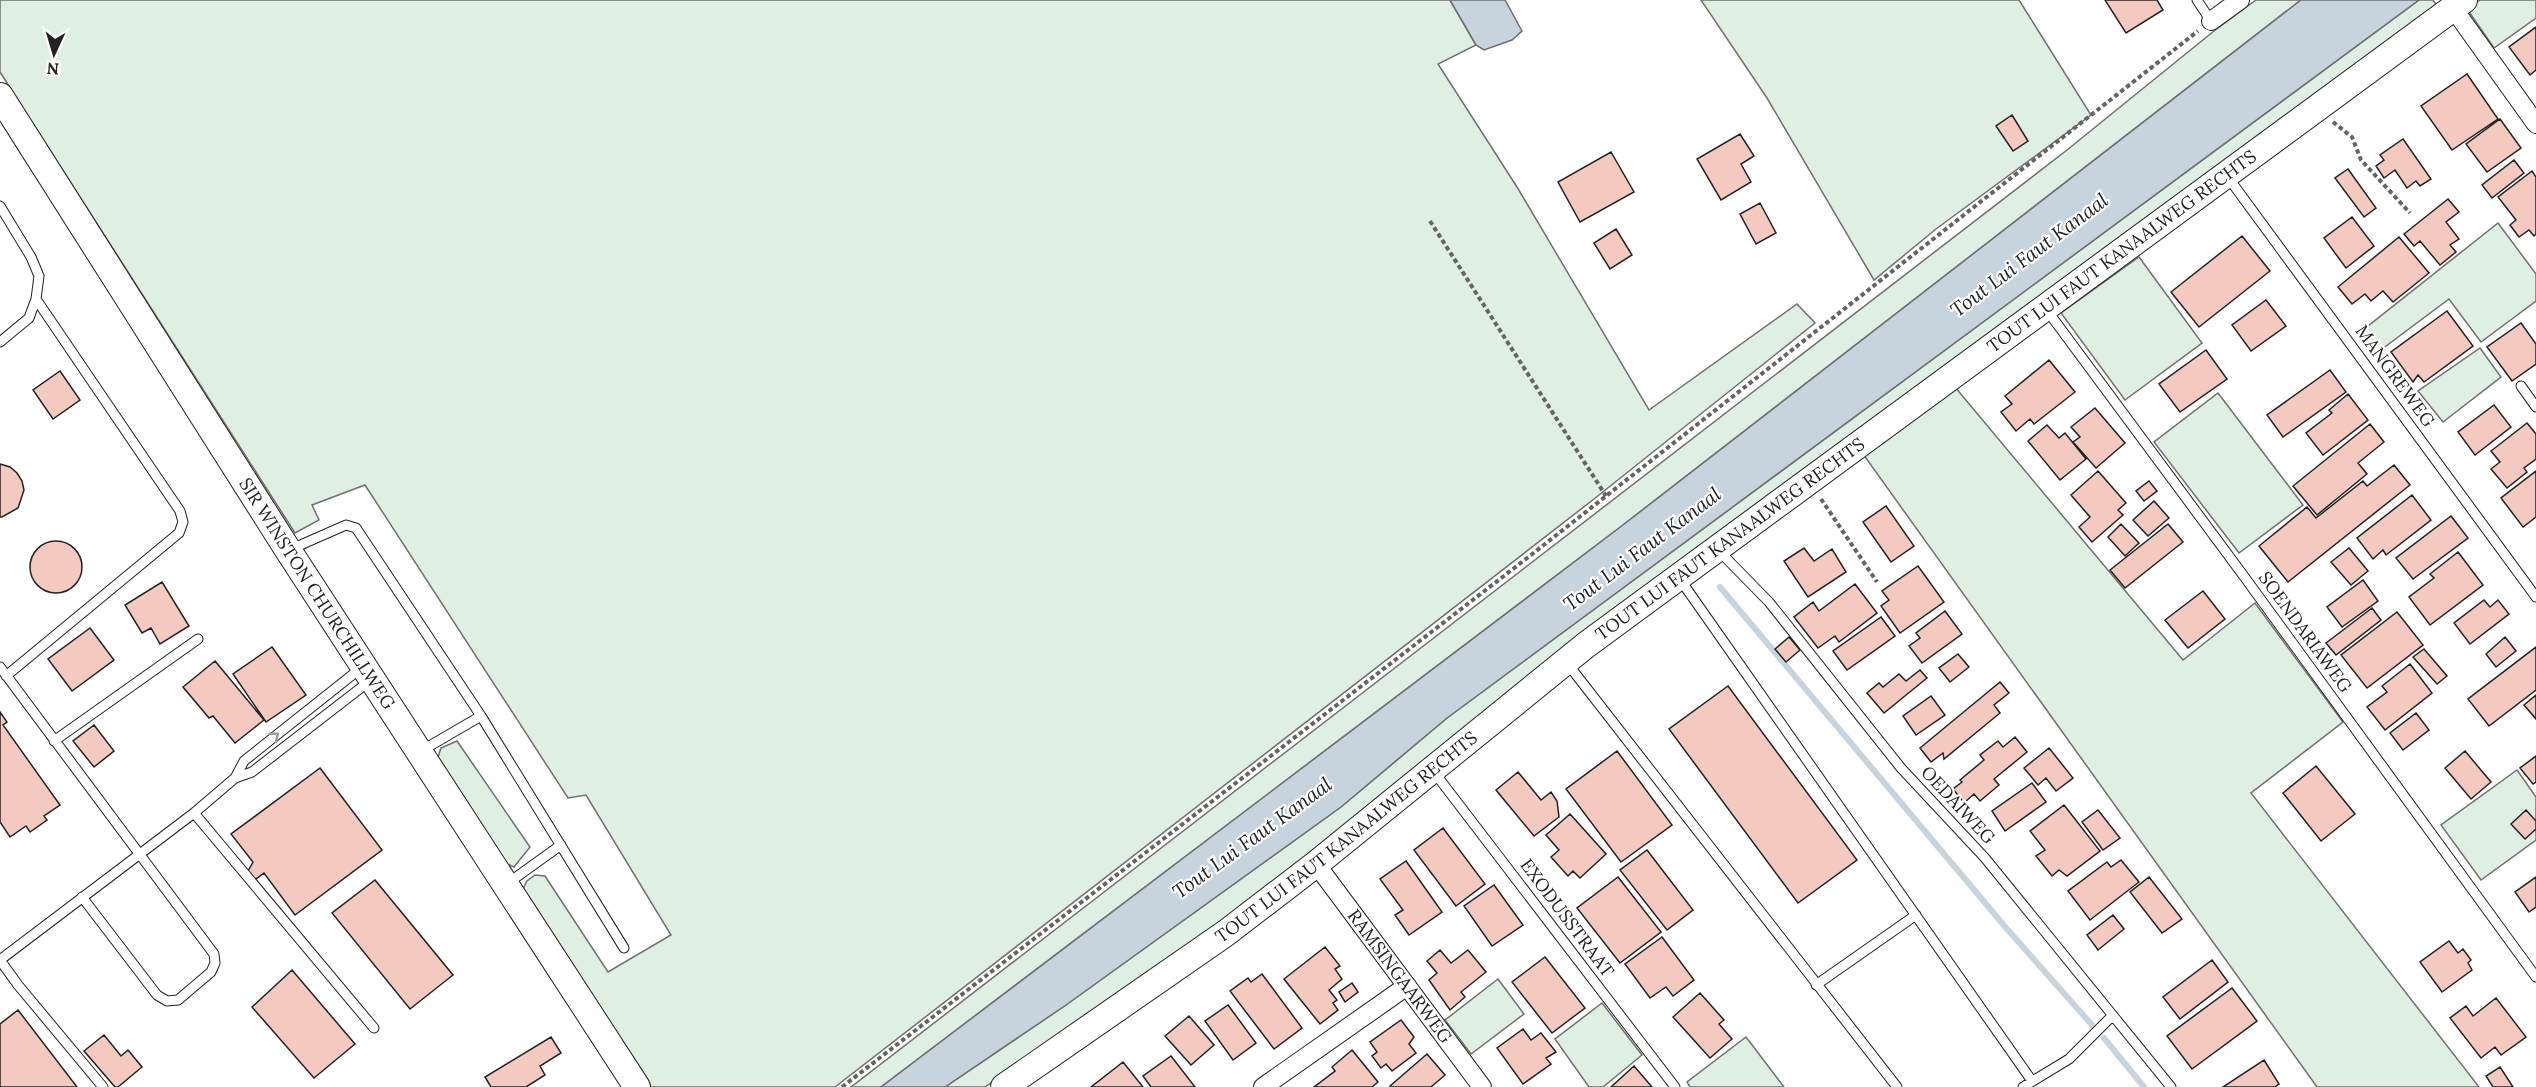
<svg xmlns="http://www.w3.org/2000/svg" width="2536" height="1087" font-family="Lora,serif">
  <style>
    .green { fill: #e0efe3; stroke: #6f6f6f; stroke-width: 1.5 }
    .water { fill: #c7d3dd; stroke: #6f6f6f; stroke-width: 1.5 }
    .lines { fill: none; stroke-linecap: round; stroke-linejoin: round }
    .stream { stroke: #c7d3dd; stroke-width: 6 }
    .building { fill: #f3c9c0; stroke: #222; stroke-width: 1.5 }
    .lane-casing { stroke: #222; stroke-width: 11 }
    .street-casing { stroke: #222; stroke-width: 20 }
    .secondary-casing { stroke: #222; stroke-width: 28 }
    .path { stroke: #646464; stroke-width: 4; stroke-dasharray: 4.5 3; stroke-linecap: butt }
    .lane { stroke: #fff; stroke-width: 9 }
    .street { stroke: #fff; stroke-width: 18 }
    .secondary { stroke: #fff; stroke-width: 26 }
    .oneway { stroke: #9c9c9c }
    .labels { text-anchor: middle; stroke-width: 4.5; stroke-linejoin: round; paint-order: stroke }
    .street-label { font-size: 18px; fill: #222; stroke: #fff }
    .water-label { font-size: 20px; font-style: italic; fill: #222; stroke: #fff }
  </style>
  <rect width="100%" height="100%" fill="#fff"/>
  <path class="green" d="M0,0H1450L1476,45L1438,64L1517,187L1649,410L1797,304L1815,323L1594,499L835,1087H651L523,889L527,881L535,875L545,876L608,972L671,935L586,795L568,798L365,485L312,505L319,520L295,533L0,72Z
    M1701,0H2019L2091,115L1936,229L1874,280L1767,98Z
    M2256,0H2301L1623,525L881,1087H851L2067,150L2214,31Z
    M2419,0H2433L2437,6L1237,913L985,1087H945L1066,1005L1341,807L1447,718Z
    M2480,0H2536V18L2494,48L2467,9Z
    M2498,223L2536,274V301L2481,342L2449,299L2374,355L2358,334Z
    M2139,257L2202,343L2125,400L2061,313Z
    M2480,348L2501,377L2443,422L2418,391Z
    M1955,387L2183,660L2255,603L2343,722L2251,793L2479,1087H2317L1863,454Z
    M2218,393L2303,505L2239,553L2154,442Z
    M457,741L530,847L514,867L507,864L438,757L441,748Z
    M2517,770L2536,797V840L2481,880L2441,825Z
    M1498,979L1524,1014L1471,1054L1445,1020Z
    M1602,1003L1642,1055L1603,1087H1589L1555,1039Z
    M1746,1037L1784,1087H1690L1687,1082Z"/>
  <path class="water" d="M1450,0H1505L1522,31L1512,40L1484,50L1476,45Z
    M2301,0H2419L1447,718L1341,807L1066,1005L945,1087H881L1623,525Z"/>
  <g class="lines">
    <path class="stream" d="M1720,587L2007,929L2092,1025
      M2104,1038L2144,1087"/>
  </g>
  <path class="building" d="M2105,0H2157L2163,10L2126,33Z
    M2536,27V70L2530,75L2509,47Z
    M2467,74L2498,119L2452,150L2421,106Z
    M2012,115L2028,141L2013,151L1996,126Z
    M2500,119L2521,148L2487,172L2466,144Z
    M1740,134L1754,156L1741,164L1751,182L1721,200L1697,159Z
    M2403,139L2431,179L2420,186L2416,181L2407,188L2395,170L2384,178L2376,166L2384,160L2380,155Z
    M1611,152L1634,192L1580,222L1558,182Z
    M2514,160L2524,173L2492,198L2482,185Z
    M2348,169L2376,208L2364,217L2335,178Z
    M2532,171L2536,177V234L2534,236L2529,230L2519,237L2510,225L2516,220L2498,197Z
    M2448,199L2459,212L2446,222L2459,239L2450,245L2456,252L2440,265L2420,241L2414,246L2404,234Z
    M1760,203L1776,233L1756,244L1740,214Z
    M2352,217L2374,246L2346,268L2324,238Z
    M1616,229L1632,255L1610,269L1594,243Z
    M2242,236L2270,271L2199,327L2171,292Z
    M2399,237L2429,273L2393,302L2383,291L2371,301L2365,294L2352,304L2338,287Z
    M2266,300L2286,326L2251,351L2232,325Z
    M2447,311L2473,346L2424,382L2418,375L2413,382L2391,352Z
    M2521,323L2536,344V364L2512,381L2487,347Z
    M2206,350L2227,379L2180,412L2159,384Z
    M2049,360L2075,392L2034,424L2030,419L2016,431L2001,412L2012,404L2005,396Z
    M2330,370L2346,392L2283,437L2267,415Z
    M60,371L80,400L53,419L33,390Z
    M2348,394L2368,420L2323,455L2306,433L2332,413L2329,410Z
    M2494,405L2511,427L2475,455L2458,432Z
    M2095,408L2125,443L2096,468L2073,442L2080,437L2071,427Z
    M2527,423L2536,434V459L2524,468L2527,472L2507,488L2491,469L2500,462L2491,451Z
    M2370,424L2384,442L2358,463L2367,474L2317,515L2293,486Z
    M2047,425L2059,438L2065,433L2086,459L2060,480L2028,441Z
    M0,464L10,467L17,473L22,481L24,490L18,508L2,517H0Z
    M2394,465L2410,485L2288,582L2259,546L2307,507L2316,518L2363,481L2367,486Z
    M2098,471L2126,503L2118,510L2123,515L2092,542L2079,527L2090,517L2071,495Z
    M2536,471V517L2523,527L2501,498Z
    M2149,481L2157,491L2144,501L2136,491Z
    M2412,495L2431,520L2386,555L2383,550L2373,559L2357,538Z
    M2154,501L2169,518L2148,536L2133,520Z
    M1886,506L1914,546L1891,562L1863,522Z
    M2451,516L2468,538L2413,579L2396,558Z
    M2121,524L2139,543L2125,556L2108,537Z
    M2168,524L2183,542L2125,588L2110,570Z
    M30 567a26 26 0 1 1 52 0a26 26 0 1 1-52 0Z
    M1804,548L1814,561L1832,549L1846,572L1808,597L1784,561Z
    M2349,548L2368,571L2351,585L2331,562Z
    M2458,552L2483,585L2430,625L2409,597L2434,578L2430,574Z
    M1918,566L1944,602L1900,633L1881,606L1889,600L1882,591Z
    M2363,580L2378,601L2342,627L2327,607Z
    M162,582L189,626L160,644L151,628L142,633L125,605Z
    M1855,584L1877,613L1839,642L1835,636L1818,648L1794,617L1813,602L1819,611Z
    M2203,591L2225,619L2188,648L2165,620Z
    M2484,600L2490,607L2498,600L2509,614L2470,644L2454,623Z
    M2372,608L2381,620L2336,655L2326,643Z
    M1945,611L1962,634L1922,663L1909,646L1920,638L1916,633Z
    M2397,612L2423,645L2367,688L2341,655Z
    M1881,617L1895,636L1847,670L1833,651Z
    M90,628L114,660L72,691L48,659Z
    M1789,637L1800,650L1786,662L1775,649Z
    M2505,637L2516,651L2496,667L2486,654Z
    M272,647L306,695L266,722L233,674Z
    M2536,647V690L2489,726L2468,699Z
    M2424,649L2447,676L2437,684L2413,657Z
    M1958,654L1969,667L1950,682L1939,668Z
    M215,661L264,720L235,743L213,716L209,718L183,687Z
    M2410,664L2432,693L2385,730L2367,707L2387,692L2382,686Z
    M1920,670L1927,678L1884,713L1867,693L1879,683L1883,687L1899,674L1906,681Z
    M2000,682L2009,693L1994,705L2000,713L1944,759L1943,753L1931,762L1920,748Z
    M1728,686L1857,860L1798,903L1669,729Z
    M2536,695V719L2524,705Z
    M1931,696L1945,715L1916,735L1903,716Z
    M0,712L7,722L3,725L60,805L44,816L47,820L30,832L26,826L10,837L0,822Z
    M2416,713L2429,730L2403,750L2390,733Z
    M94,725L114,751L94,767L73,741Z
    M2015,737L2027,752L1994,779L1999,785L1980,801L1974,794L1964,803L1953,789L1962,782L1960,780L1984,760L1980,755L1998,741L2003,747Z
    M2049,748L2073,778L2056,791L2046,778L2038,785L2024,768Z
    M1617,751L1672,825L1621,862L1566,789Z
    M2465,751L2491,782L2471,799L2445,768Z
    M2536,756V782L2533,784L2520,768Z
    M2316,766L2355,814L2321,841L2283,793Z
    M320,768L382,850L295,915L264,873L252,882L248,871L253,862L231,834Z
    M1518,772L1541,800L1551,792L1557,801L1559,817L1534,836L1496,790Z
    M2032,783L2046,802L2005,831L1992,811Z
    M2064,805L2100,851L2067,876L2059,870L2052,876L2036,856L2045,850L2030,831Z
    M2098,810L2120,838L2103,850L2082,822Z
    M2526,810L2536,821V829L2525,839L2511,824Z
    M1570,814L1606,854L1580,878L1573,871L1568,876L1551,857L1559,850L1546,835Z
    M1443,828L1485,884L1456,906L1414,850Z
    M1647,850L1693,910L1667,930L1620,870Z
    M2121,860L2139,882L2090,920L2068,891L2107,862L2111,867Z
    M1406,861L1442,912L1409,935L1395,915L1403,910L1380,879Z
    M1618,877L1661,932L1620,963L1577,908Z
    M2149,877L2182,919L2162,933L2130,892Z
    M2536,877V907L2529,912L2515,892Z
    M375,880L453,975L410,1009L332,913Z
    M1494,885L1523,925L1492,946L1464,906Z
    M2113,915L2124,929L2098,950L2087,935Z
    M1662,937L1694,980L1673,996L1666,987L1650,998L1625,964Z
    M2449,941L2458,953L2463,949L2471,960L2468,963L2472,970L2442,992L2420,962Z
    M1325,947L1340,966L1335,969L1342,979L1329,990L1337,1000L1333,1003L1338,1010L1320,1024L1284,979Z
    M1440,950L1451,963L1468,950L1486,972L1461,992L1465,997L1450,1010L1429,980L1437,973L1427,961Z
    M1545,957L1585,1008L1552,1033L1512,982Z
    M2212,960L2228,982L2180,1019L2163,997Z
    M292,970L355,1044L314,1078L252,1007Z
    M1262,974L1302,1028L1274,1049L1230,991L1248,978L1251,982Z
    M1352,983L1358,992L1345,1002L1339,992Z
    M2232,988L2257,1021L2192,1069L2167,1036Z
    M1700,993L1724,1020L1719,1024L1732,1039L1710,1058L1673,1017Z
    M2496,998L2526,1037L2501,1055L2495,1047L2481,1058L2450,1018L2466,1006L2473,1016Z
    M1228,1005L1256,1043L1233,1060L1205,1021Z
    M18,1010L77,1087H0V1024Z
    M1189,1016L1214,1045L1191,1065L1165,1036Z
    M1401,1020L1414,1037L1409,1044L1416,1053L1392,1071L1386,1064L1381,1068L1372,1056L1377,1052L1370,1042Z
    M1523,1029L1531,1040L1541,1033L1556,1052L1546,1058L1551,1064L1523,1084L1497,1048Z
    M104,1035L121,1056L128,1050L142,1067L118,1087H115L84,1051Z
    M551,1037L561,1053L540,1066L545,1075L526,1087H491L485,1077Z
    M1352,1050L1378,1082L1372,1087H1314L1335,1071L1332,1067Z
    M1427,1054L1445,1075L1431,1087H1391L1390,1086Z
    M1171,1056L1195,1087H1151L1143,1076Z
    M2264,1060L2279,1084L2275,1087H2223Z
    M1123,1062L1143,1087H1091Z
    M1634,1066L1652,1087H1611Z
    M2500,1067L2513,1087H2493L2486,1076Z"/>
  <g class="lines">
    <g class="lane-casing">
      <path id="lane" d="M2197,0L2211,21
        M2227,176L2536,597
        M0,206L31,257L39,276L36,299L29,318L0,342
        M2046,309L2243,575L2536,977
        M2521,386L2536,407
        M289,550L346,525L356,528L481,716L624,948
        M1718,550L1769,602L1901,768L1985,858L2171,1087
        M1679,578L2032,1081
        M1567,663L1897,1087
        M0,667L214,954L215,963L211,972L178,1000L167,1001L157,995L82,897
        M6,676L179,533L183,522L180,511L36,299
        M54,741L198,639
        M421,751L481,716
        M1434,772L1675,1087
        M235,778L244,761L361,668
        M194,813L374,1028
        M508,883L561,845
        M0,960L194,813L235,778L252,772L371,680
        M0,960L18,985L103,1087
        M1816,985L1916,915
        M2023,1087L2069,1059L2112,1016"/>
    </g>
    <g class="street-casing">
      <g id="street">
        <path d="M2453,8L2536,124"/>
        <path d="M2211,21L2240,0"/>
        <path id="s1" d="M1316,864L1482,1087"/>
        <path d="M1263,1087L1407,986"/>
      </g>
    </g>
    <g class="secondary-casing">
      <g id="secondary">
        <path id="s2" d="M0,96L288,550L637,1087"/>
        <path id="s3" d="M1004,1087L1226,933L1316,864L1586,645L2464,0"/>
      </g>
    </g>
    <path class="path" d="M2333,122L2352,137L2361,160L2410,213
      M1430,221L1606,496
      M1821,499L1877,582
      M842,1087L1531,555L2198,31"/>
    <use href="#lane" class="lane"/>
    <use href="#street" class="street"/>
    <use href="#secondary" class="secondary"/>
  </g>
  <defs><path id="oneway-chevron" d="M-2-3.5L2.5 0L-2 3.5" fill="none" stroke-width="1.6" stroke-linecap="round" stroke-linejoin="round" transform="scale(1.5)"/></defs>
  <use class="oneway" href="#oneway-chevron" transform="translate(275 736) rotate(-39)"/>
  <g class="labels">
    <g class="street-label">
      <text dy="6" stroke="none"><textPath href="#s3" startOffset="1396">TOUT LUI FAUT KANAALWEG RECHTS</textPath></text>
      <text transform="translate(2395 376) rotate(54)" y="6">MANGREWEG</text>
      <text dy="6" stroke="none"><textPath href="#s3" startOffset="910">TOUT LUI FAUT KANAALWEG RECHTS</textPath></text>
      <text dy="6" stroke="none"><textPath href="#s2" startOffset="590">SIR WINSTON CHURCHILLWEG</textPath></text>
      <text transform="translate(2305 632) rotate(54)" y="6">SOENDARIAWEG</text>
      <text transform="translate(1958 805) rotate(47)" y="6">OEDAIWEG</text>
      <text dy="6" stroke="none"><textPath href="#s3" startOffset="424">TOUT LUI FAUT KANAALWEG RECHTS</textPath></text>
      <text transform="translate(1567 918) rotate(53)" y="6">EXODUSSTRAAT</text>
      <text dy="6" stroke="none"><textPath href="#s1" startOffset="140">RAMSINGAARWEG</textPath></text>
    </g>
    <g class="water-label">
      <text transform="translate(2029 255) rotate(-37)" y="7">Tout Lui Faut Kanaal</text>
      <text transform="translate(1642 549) rotate(-37)" y="7">Tout Lui Faut Kanaal</text>
      <text transform="translate(1252 838) rotate(-36)" y="7">Tout Lui Faut Kanaal</text>
    </g>
  </g>
  <g transform="translate(54 54) rotate(184)" stroke="#ffffff" stroke-width="4.5" paint-order="stroke">
  <path d="M0-4.5L10 22L0 15L-10 22Z" fill="#222222"/>
  <text y="-9" font-size="16" font-weight="bold" text-anchor="middle" fill="#222222">N</text>
  </g>
</svg>
